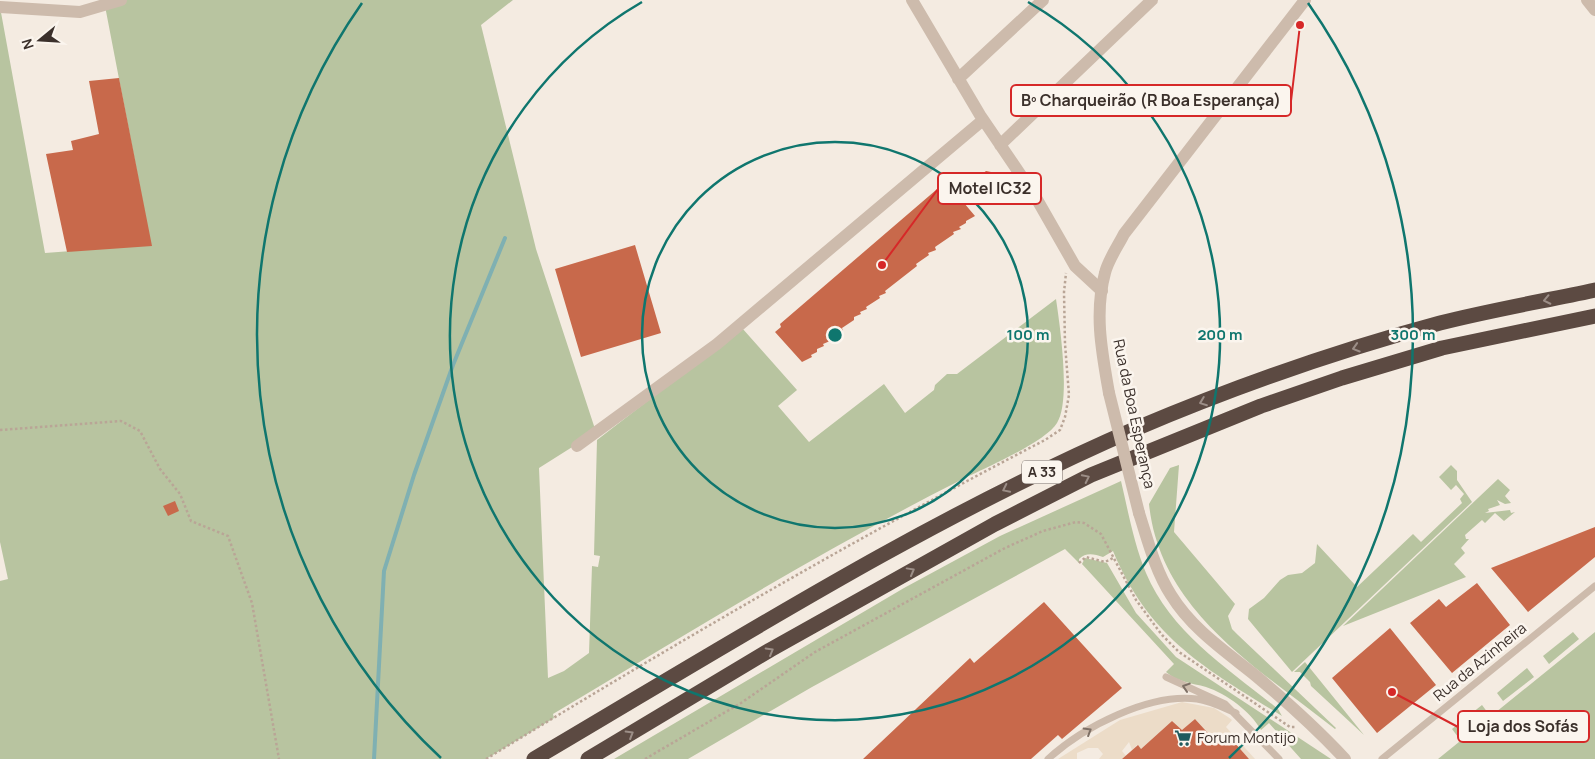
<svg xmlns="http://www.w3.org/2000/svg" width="1595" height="759" font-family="Manrope,sans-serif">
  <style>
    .green { fill: #b8c4a0 }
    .plaza { fill: #ecdcc8 }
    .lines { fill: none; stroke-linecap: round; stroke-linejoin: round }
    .stream { stroke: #7fb0b2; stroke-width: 4 }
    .building { fill: #c8694b }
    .path { stroke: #b9a596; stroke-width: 2.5; stroke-dasharray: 2.5 2.5; stroke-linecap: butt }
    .service { stroke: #cdbbac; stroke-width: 7 }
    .minor { stroke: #cdbbac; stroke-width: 12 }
    .tertiary { stroke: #cdbbac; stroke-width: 12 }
    .motorway { stroke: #5c4a42; stroke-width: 15 }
    .tertiary-bridge { stroke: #cdbbac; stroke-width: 12 }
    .oneway { stroke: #9c8e87 }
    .oneway2 { stroke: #7d6f65 }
    .ring { fill: none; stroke: #0f766e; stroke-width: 2.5 }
    .labels { text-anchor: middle; stroke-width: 5; stroke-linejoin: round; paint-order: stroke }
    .shield { fill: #fbf5ee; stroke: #756b66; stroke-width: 1 }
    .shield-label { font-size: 14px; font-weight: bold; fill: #3b302b }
    .street-label { font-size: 15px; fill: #3b302b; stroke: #fbf5ee }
    .poi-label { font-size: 15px; fill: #3b302b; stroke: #fbf5ee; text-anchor: start }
    .centre { fill: #0f766e; stroke: #fbf5ee; stroke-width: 2.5 }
    .ring-label { font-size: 15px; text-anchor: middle; font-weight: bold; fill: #0f766e; stroke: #fbf5ee; stroke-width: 5; stroke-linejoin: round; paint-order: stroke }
    .leader { fill: none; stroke: #d62828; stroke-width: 2 }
    .callout-dot { fill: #d62828; stroke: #fbf5ee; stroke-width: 2 }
    .callout { fill: #fbf5ee; stroke: #d62828; stroke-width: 2 }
    .callout-label { font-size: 16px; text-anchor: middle; font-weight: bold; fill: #3b302b }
  </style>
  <rect width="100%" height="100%" fill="#f4ebe1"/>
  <path class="green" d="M125,0H513L481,25L536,249L596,432L539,468L548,678L564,671L589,653L592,566L598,567L600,556L594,555L597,440L742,328L797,390L778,406L809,442L884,384L905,413L934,390L935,385L947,374H957L1056,299C1060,326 1071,401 1057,423C1045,443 980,470 957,482C819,552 686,634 553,714L554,718L486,759H0V581L8,579L0,542V7L45,253L151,245L105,6Z
    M1179,465L1174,532L1235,604L1228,616L1232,629L1238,635L1336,728L1335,729C1258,668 1160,611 1149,504L1170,468Z
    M1451,465L1457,471V480L1472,502L1292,672L1248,619L1249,609L1264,598L1280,580L1288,575L1302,573L1315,563L1317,544L1357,587L1413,534L1421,542L1462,503L1460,499L1464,494L1456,485L1451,490L1439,477Z
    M1498,479L1510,490L1505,496L1511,503L1505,504L1497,500L1500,505L1488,509L1489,511L1485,513L1510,510L1511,513L1515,512L1504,521L1495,513L1485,523L1482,520L1465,535L1466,539H1469L1461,548L1465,553L1454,564L1466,577L1343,626Z
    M1121,481C1128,511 1134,544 1146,573C1171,633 1230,670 1278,709L1282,716C1206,669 1149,638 1113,551L1103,557C1094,554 1086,552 1079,559V563L1065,549L812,687L688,759H614L904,588L1000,536Z
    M1085,558L1107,563L1136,613L1176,657L1331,759H1301L1269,723L1261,730C1250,711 1227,694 1206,687C1192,683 1177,682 1166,672L1174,664L1082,564Z
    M1573,632L1579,639L1549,664L1543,656Z
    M1595,632V759H1438Z
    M1305,662L1364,735L1311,686L1310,682L1300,672H1294Z
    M1527,668L1534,677L1503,701L1497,693Z
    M1482,705L1488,713L1458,737L1452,729Z"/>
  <path class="plaza" d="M1182,702L1214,708L1228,717L1232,720L1226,727L1255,759H1249L1227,734L1217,743L1195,719L1182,730L1172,721L1141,749L1137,745L1132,750L1129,742L1122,751L1126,756L1122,759H1099L1103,754L1098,748H1088L1077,753V759H1058L1120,720Z"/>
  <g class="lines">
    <path class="stream" d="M374,759L384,571L414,475L453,365L505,238"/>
  </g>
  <path class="building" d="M119,78L152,246L67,252L46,154L73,150L71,141L99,134L89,81Z
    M986,171L991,172L992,178L989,182L964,203L975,216L966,221V223L959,227L961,229L953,232L954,234L935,247L936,250L928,253L929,255L916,264L917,266L885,291L886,293L879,296L880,298L866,307L867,309L860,312L861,314L854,317V320L842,328L843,331L835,334L836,336L829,339L830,341L823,344L824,346L817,349V352L811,355L812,357L802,362L775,332L781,327L780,324L936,190L949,183L958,192Z
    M635,245L661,333L581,357L555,269Z
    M175,501L179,511L168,516L163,506Z
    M1595,527V557L1528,612L1491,568Z
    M1477,583L1510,625L1452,673L1410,623L1439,599L1446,607Z
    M1044,602L1122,688L1108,700L1062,739L1058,735L1031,759H863L970,658L974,663Z
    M1390,628L1436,685L1377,733L1332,678Z
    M1195,719L1217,743L1227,734L1249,759H1122L1138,745L1141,749L1172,721L1182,730Z"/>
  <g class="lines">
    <path class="path" d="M0,430L121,421L140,431L160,469L180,494L191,521L228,536L252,603L279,759
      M1079,563L1086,557L1105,562L1113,558
      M486,759C669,647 854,539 1045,440L1060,430L1065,417L1069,395L1065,344L1064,292L1066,273
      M645,759L741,703L815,652L1005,548L1043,531L1076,522L1084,523L1101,534L1136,600L1162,635L1179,652L1290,727H1295"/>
    <path class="service" d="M1166,677L1225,704L1279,759
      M1048,759C1083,727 1149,693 1197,699C1211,701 1224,708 1236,713
      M1382,759L1595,586"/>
    <path class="minor" d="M912,0L980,115L1035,196L1075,266L1102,291
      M1587,0L1595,10
      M0,7L80,12L121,0
      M958,79L1043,0
      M1000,145L1152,0
      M577,446L717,344L983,120"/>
    <path class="tertiary" d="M1109,393C1102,353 1094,313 1105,273C1108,260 1118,246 1124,234L1305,0
      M1139,513C1148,541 1155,570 1171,595C1192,629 1225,651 1256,676C1287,702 1317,729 1345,759"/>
    <path class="motorway" d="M534,759C731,643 925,520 1135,429C1234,387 1336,351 1440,323C1491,310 1544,301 1595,290
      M588,759L770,650L995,524L1091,475L1261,406L1342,378L1442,348L1595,316"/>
    <path class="tertiary-bridge" d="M1109,393L1139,513"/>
  </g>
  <defs><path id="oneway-chevron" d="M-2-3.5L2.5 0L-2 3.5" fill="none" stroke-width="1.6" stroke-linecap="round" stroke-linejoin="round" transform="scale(1.25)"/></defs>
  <g class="oneway">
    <use href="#oneway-chevron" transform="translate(1547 300) rotate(168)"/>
    <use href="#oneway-chevron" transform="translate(1356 348) rotate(163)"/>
    <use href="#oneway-chevron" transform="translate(1203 402) rotate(159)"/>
    <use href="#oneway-chevron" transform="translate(1086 478) rotate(-26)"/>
    <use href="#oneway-chevron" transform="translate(1006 489) rotate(154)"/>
    <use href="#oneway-chevron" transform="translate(911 571) rotate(-29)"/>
    <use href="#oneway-chevron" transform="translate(770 651) rotate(-30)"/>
    <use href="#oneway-chevron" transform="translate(630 734) rotate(-31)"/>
  </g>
  <g class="oneway2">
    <use href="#oneway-chevron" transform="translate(1186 687) rotate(-162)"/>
    <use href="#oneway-chevron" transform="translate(1088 731) rotate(-31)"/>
  </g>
  <g class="ring">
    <circle cx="835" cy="335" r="193"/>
    <path d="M1028 2A385 385 0 1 1 642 2"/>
    <path d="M441 758A578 578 0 0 1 362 3M1308 3A578 578 0 0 1 1229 758"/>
  </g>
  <defs>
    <g id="supermarket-bare" transform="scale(1.35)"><path d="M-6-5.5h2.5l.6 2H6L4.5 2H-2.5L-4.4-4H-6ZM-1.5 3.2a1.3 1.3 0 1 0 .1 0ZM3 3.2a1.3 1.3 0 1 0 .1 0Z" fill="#1f5a5e" stroke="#fbf5ee" stroke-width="2.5" paint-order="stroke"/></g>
  </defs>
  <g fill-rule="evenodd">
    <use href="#supermarket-bare" x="1183" y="738"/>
  </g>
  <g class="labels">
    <rect class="shield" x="1022" y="460.5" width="40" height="23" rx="4"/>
    <g class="shield-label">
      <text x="1042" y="477">A 33</text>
    </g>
    <g class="street-label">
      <text transform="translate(1134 414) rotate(78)" y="5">Rua da Boa Esperança</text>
      <text transform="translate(1480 662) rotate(-39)" y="5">Rua da Azinheira</text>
    </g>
    <g class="poi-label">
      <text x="1197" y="743">Forum Montijo</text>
    </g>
  </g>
  <circle cx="835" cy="335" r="8" class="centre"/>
  <g class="ring-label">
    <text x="1028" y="340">100 m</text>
    <text x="1220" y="340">200 m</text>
    <text x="1413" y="340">300 m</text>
  </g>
  <path class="leader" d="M1300 25L1291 101M882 265L938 189M1392 692L1458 727"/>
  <g class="callout-dot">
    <circle cx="1300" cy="25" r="5"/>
    <circle cx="882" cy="265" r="5"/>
    <circle cx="1392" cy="692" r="5"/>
  </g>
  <g class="callout">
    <rect x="1011" y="85" width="280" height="31" rx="5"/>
    <rect x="938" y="173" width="103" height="31" rx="5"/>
    <rect x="1458" y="711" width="131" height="31" rx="5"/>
  </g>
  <g class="callout-label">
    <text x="1151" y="106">Bº Charqueirão (R Boa Esperança)</text>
    <text x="990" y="194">Motel IC32</text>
    <text x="1523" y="732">Loja dos Sofás</text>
  </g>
  <g transform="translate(40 40) rotate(252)" stroke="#fbf5ee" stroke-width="4" paint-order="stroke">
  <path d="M0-4L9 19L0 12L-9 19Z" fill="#3b302b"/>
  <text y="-8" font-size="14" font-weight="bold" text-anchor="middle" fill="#3b302b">N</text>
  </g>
</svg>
